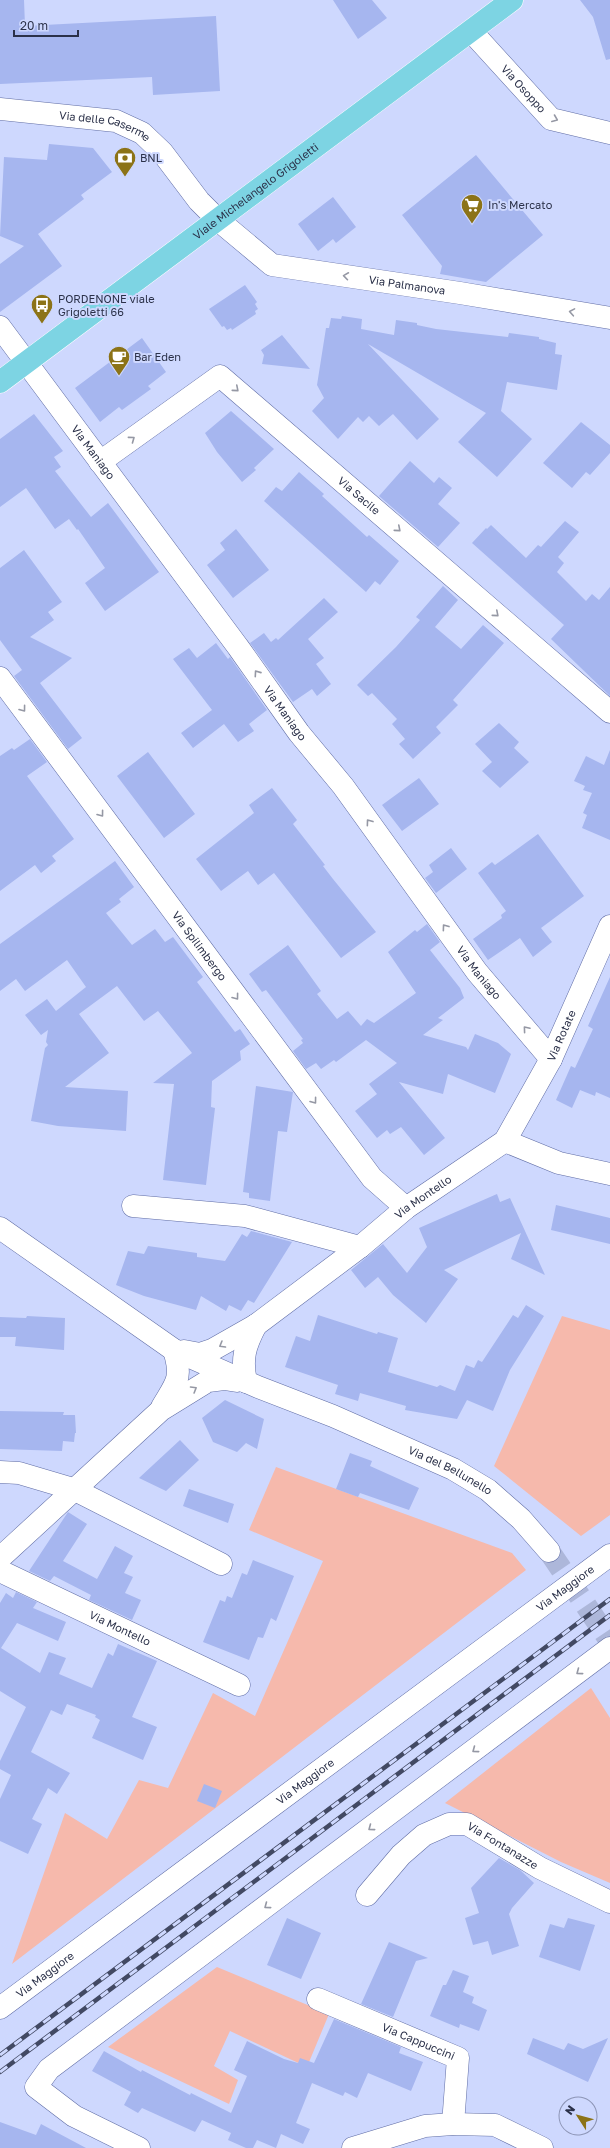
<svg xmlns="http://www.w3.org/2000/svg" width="610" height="2148" font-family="'Golos Text',sans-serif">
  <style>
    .green { fill: #f6b9ac }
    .building { fill: #a6b6ef }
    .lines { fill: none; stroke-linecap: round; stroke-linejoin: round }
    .minor-tunnel { stroke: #adb7da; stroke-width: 22; stroke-dasharray: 22 11; stroke-linecap: butt }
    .minor-casing { stroke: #606da5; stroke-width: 23 }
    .major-casing { stroke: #fff; stroke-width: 23 }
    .minor { stroke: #fff; stroke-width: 22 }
    .major { stroke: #7dd4e3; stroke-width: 22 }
    .rail-casing { stroke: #424963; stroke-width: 4.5 }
    .rail { stroke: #ced8fe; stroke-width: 3; stroke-dasharray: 9; stroke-linecap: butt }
    .oneway { stroke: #9598a4 }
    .labels { text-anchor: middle; stroke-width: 4; stroke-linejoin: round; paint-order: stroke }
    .street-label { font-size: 11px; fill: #2b3149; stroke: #ced8fe }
    .poi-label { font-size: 11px; fill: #2b3149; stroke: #ced8fe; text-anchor: start }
  </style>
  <rect width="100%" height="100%" fill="#ced8fe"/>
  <path class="green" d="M562,1316L610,1330V1515L581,1536L494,1466Z
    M276,1467L512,1553L526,1570L12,1964L65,1813L107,1839L139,1780L168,1788L213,1693L255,1716L323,1561L249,1530Z
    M591,1688L610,1718V1883L561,1862L445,1803Z
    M217,1967L329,2014L307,2067L230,2031L214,2066L238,2080L229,2104L108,2047Z"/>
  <path class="building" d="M0,0H24L25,26L216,16L220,91L153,95L152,77L0,84Z
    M333,0H372L387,18L358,39Z
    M580,0H610V59L606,60L593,17Z
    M49,144L93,148L112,172L81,195L84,199L38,234L62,266L0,312V264L24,246L0,236L4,157L47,160Z
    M476,155L543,235L486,282L440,274L442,266L402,215Z
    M333,197L356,227L336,243L333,239L318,251L298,224Z
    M245,285L257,302L255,304L258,309L255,311L256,314L232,330L231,328L227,330L224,326L222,327L209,309Z
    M342,316L362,319L361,329L394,335L396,320L417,323V325L436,329L508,337L509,333L539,337V339L556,343L555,354L562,355L557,390L507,382L501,411L532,439L497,477L458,442L486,413L368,344L439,419L417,440L393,414L379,426L369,416L363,422L358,417L338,439L312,411L324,398L317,385L326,328H329L331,318L341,319Z
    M282,335L310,369L262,364L264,355L261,350Z
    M142,338L166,372L148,386L151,389L122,410L119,407L100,422L75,388Z
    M231,411L274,449L254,468L256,470L242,482L217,452L205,433Z
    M34,414L63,451L54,457L61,467L55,471L91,517L108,503L159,572L105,611L85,583L105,568L78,529L77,530L69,519L55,529L26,488L0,507V439Z
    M581,422L610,445V453L590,475L586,472L572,488L543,463Z
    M410,461L434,483L439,477L452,488L438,504L460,523L438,547L379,496Z
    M299,472L324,494L322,496L367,537L369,535L399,561L380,585L375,581L366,592L264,501L276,487L282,491Z
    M565,521L579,532L558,557L564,563L557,572L586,601L592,594L599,600L610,587V696L551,639L564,625L472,543L486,528L487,529L491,525L526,558L538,545L541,547Z
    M236,529L269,570L233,598L207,565L225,550L220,543Z
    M24,550L62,602L48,612L54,620L30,637L72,658L40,683L82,738L68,749L14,676L22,670L0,640V568Z
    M443,586L458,600L435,627L461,649L483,625L504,643L453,700L458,705L436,727L441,733L413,759L399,744L405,739L392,724L397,719L372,693L368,696L357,685L396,647L420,620L416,617Z
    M324,598L338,612L308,639L324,658L316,664L331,684L317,696L312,689L293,702L250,643L264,633L271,642L276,638L278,640Z
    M216,643L228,659L230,657L267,710L249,724L254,731L238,742L224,724L193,748L181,733L212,710L173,659L189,648L197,658Z
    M499,723L519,742L514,748L529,762L500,788L482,771L492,762L475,744Z
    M30,739L47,762L27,776L74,839L52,856L56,861L41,873L35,865L0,891V756L12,748L14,750Z
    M610,750V840L582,828L587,815L583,813L592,793L583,790L585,786L574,781L586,756L604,765Z
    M148,752L195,814L164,838L117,776Z
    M419,778L439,804L402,831L382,805Z
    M272,788L297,820L293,824L325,865L323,866L333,879L376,932L341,958L274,873L258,885L248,871L221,891L196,859L254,813L249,805Z
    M538,834L584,896L541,928L552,942L533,957L520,938L488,960L473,939L502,918L501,915L506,911L478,873L492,862L495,865Z
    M451,848L467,869L436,893L425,878L433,872L429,865Z
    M115,861L134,887L119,899L121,902L106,913L132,945L155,929L165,942L173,937L203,977L197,982L235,1032L240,1029L250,1044L240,1051L241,1060L212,1081L211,1107L215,1108L206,1185L163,1180L174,1084L153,1083L192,1053L158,1011L144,1021L117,986L79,1014L109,1053L65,1087L128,1091L126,1131L58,1126L31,1121L45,1048L48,1045L46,1042L48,1030L41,1035L25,1015L47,999L56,1011L86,987L67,960L25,991L16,979L0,991V944Z
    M427,924L440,942L430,950L460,988L464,998L438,1018L443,1020L423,1035L466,1047L468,1050L475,1034L498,1043L511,1054L495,1093L448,1074L443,1094L399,1082L445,1138L424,1155L401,1127L390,1134L387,1130L377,1138L355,1111L377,1094L369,1084L397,1063L366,1040L336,1062L334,1060L321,1069L316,1063L306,1069L293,1051L303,1043L301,1040L303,1039L266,990L262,992L249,974L288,945L321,991L317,994L337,1019L348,1011L361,1026L367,1019L374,1023L416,993L388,952L415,930L417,932Z
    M610,977V1098L596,1092L595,1096L580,1090L572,1108L556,1100L571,1066L575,1068L593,1029L588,1026Z
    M256,1086L293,1092L287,1132L278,1131L270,1201L249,1198V1193L243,1192Z
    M497,1194L500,1202L510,1198L545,1275L511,1259L521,1233L444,1270L458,1279L426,1323L393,1295L378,1277L365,1288L351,1270L383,1244L407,1273L427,1247L419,1228Z
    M556,1205L610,1218V1244L551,1230Z
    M251,1231L292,1242L254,1303L248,1300L241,1311L229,1305L226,1311L201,1296L196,1310L144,1296L116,1285L128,1251L144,1254L148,1246L197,1253V1257L225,1261L242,1234L247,1237Z
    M526,1305L544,1316L510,1370L493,1411L467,1400L457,1419L405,1410L406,1406L360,1393L358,1401L335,1394L338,1385L285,1367L296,1336L310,1341L318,1315L377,1334L378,1332L398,1338L388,1372L437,1387L440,1385L455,1391L466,1365L474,1368L478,1360L482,1362L513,1315L518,1318Z
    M27,1316L65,1318L64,1350L15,1346L16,1337H0V1317L26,1318Z
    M225,1400L264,1419L257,1449L246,1443L237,1452L213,1442L202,1418Z
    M0,1411L64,1412L63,1415H75L76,1433H75L74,1442L63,1441L62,1451L0,1449Z
    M180,1440L199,1460L166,1491L139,1478Z
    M350,1453L372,1461L370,1466L419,1488L409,1510L360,1493L358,1497L336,1489Z
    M189,1489L234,1504L228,1523L183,1506Z
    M68,1512L87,1524L63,1561L97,1579L115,1546L133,1556L124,1573L133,1577L125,1593L141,1600L132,1620L89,1600L91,1595L54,1576L50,1581L29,1571Z
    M253,1560L294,1576L276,1621L271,1618L263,1638L258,1637L249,1660L203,1642L220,1600L225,1602L227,1596L232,1598L242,1573L247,1575Z
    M16,1592L37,1602L33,1608L66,1622L58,1641L17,1623L1,1648L40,1673L49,1652L66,1658L59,1674L92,1688L108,1653L113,1656L118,1644L157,1661L132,1717L157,1727L143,1760L92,1738L100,1720L95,1717L96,1715L67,1704L62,1715L51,1710L31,1752L70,1773L57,1794L48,1788L32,1819L42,1824L28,1854L0,1841V1799L11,1775L0,1769V1761L26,1707L0,1691V1603L6,1593L13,1598Z
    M204,1784L222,1791L215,1808L197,1801Z
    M499,1858L520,1870L534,1883L512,1908L509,1914L519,1946L492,1955L488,1941L473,1945L465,1918L479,1913L471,1888Z
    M287,1918L321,1933L301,1979L267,1965Z
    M568,1918L595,1925L580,1971L539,1957L550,1924L564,1928Z
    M389,1942L428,1958L416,1961L393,2017L361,2004Z
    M453,1970L469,1976L463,1992L474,1997L472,2003L487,2010L479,2031L460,2024L459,2028L430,2016L443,1985H446Z
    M334,2019L401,2047L399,2053L423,2062L411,2091L368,2073L357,2098L345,2092L343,2096L312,2083L296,2123L310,2129L303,2144L281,2134L276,2148L257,2140L253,2148H246L228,2140L231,2133L202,2120L195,2132L142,2108L138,2113L124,2105L131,2092L92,2071L104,2051L141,2072L142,2070L190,2095L191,2093L231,2113L247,2076L234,2070L247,2041L284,2059L298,2063L300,2058L314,2063Z
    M533,2038L564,2050L568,2043L583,2049L608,2038L588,2082L527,2054Z
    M0,2122L36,2135L41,2124L86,2148H0Z"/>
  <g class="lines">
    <path class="minor-tunnel" d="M549,1551L610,1641"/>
    <g class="minor-casing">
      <g id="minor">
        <path id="s1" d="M471,31L551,119L610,133"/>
        <path id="s2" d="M0,109L116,121L142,133L162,152L199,201L218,220L272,265L460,293L610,318"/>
        <path id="s3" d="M0,327L238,647L299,733L343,786L477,972L551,1059"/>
        <path id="s4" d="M100,462L220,376L610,712"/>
        <path id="s5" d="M0,678L372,1178L406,1208"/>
        <path d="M505,1141L559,1163L610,1174"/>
        <path d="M133,1206L245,1216L360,1247"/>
        <path id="s6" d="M0,1228L174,1350L258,1387L333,1416L453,1469L488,1490L521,1519L549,1551"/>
        <path id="s7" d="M184,1351L200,1354L212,1350L256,1325L360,1247L406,1208L505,1141L551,1059L610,926"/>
        <path d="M246,1382C241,1358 245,1346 256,1325"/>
        <path d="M162,1407C176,1383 183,1379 174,1350"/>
        <path d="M0,1472L19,1473L73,1489L221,1564"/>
        <path d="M0,1558L161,1410L208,1381L224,1379L237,1381"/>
        <path id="s8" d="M0,1571L239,1685"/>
        <path id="s9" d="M367,1895L401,1855L424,1835L449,1824H467L540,1868L610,1902"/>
        <path id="s10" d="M318,1999L458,2058L453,2124"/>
        <path id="s11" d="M0,2008L610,1555"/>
        <path d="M139,2148L74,2116L36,2087L49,2069L610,1648"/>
        <path d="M353,2148L425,2126L453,2124L495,2125L542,2148"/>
      </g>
    </g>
    <g class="major-casing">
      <g id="major">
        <path id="s12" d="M0,382L512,0"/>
      </g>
    </g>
    <use href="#minor" class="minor"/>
    <use href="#major" class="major"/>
    <g class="rail-casing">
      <path id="rail" d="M0,2055L610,1599
        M0,2072L610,1615"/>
    </g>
    <use href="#rail" class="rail"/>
  </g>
  <defs><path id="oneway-chevron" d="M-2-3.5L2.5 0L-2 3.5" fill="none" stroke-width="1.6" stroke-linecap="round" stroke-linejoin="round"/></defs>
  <g class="oneway">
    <use href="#oneway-chevron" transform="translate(555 119) rotate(22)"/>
    <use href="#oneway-chevron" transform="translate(346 276) rotate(-172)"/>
    <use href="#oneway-chevron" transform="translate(572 312) rotate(-170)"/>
    <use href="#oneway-chevron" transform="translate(236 389) rotate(41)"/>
    <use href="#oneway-chevron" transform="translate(132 439) rotate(-36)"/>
    <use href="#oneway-chevron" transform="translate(398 529) rotate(41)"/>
    <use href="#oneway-chevron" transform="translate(496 614) rotate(41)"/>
    <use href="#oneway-chevron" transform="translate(257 673) rotate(-125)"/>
    <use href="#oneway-chevron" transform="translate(23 709) rotate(53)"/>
    <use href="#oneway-chevron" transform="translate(101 814) rotate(53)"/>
    <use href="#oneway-chevron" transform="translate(369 822) rotate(-126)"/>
    <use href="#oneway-chevron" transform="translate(445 927) rotate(-126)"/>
    <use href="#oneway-chevron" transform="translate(236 997) rotate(53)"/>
    <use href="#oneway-chevron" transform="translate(526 1029) rotate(-130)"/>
    <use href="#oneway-chevron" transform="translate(314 1101) rotate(53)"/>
    <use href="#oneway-chevron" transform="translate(222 1345) rotate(150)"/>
    <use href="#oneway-chevron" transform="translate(194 1389) rotate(-31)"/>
    <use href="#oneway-chevron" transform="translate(579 1672) rotate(143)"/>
    <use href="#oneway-chevron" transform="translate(475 1750) rotate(143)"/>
    <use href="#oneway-chevron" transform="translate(371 1828) rotate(143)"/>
    <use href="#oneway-chevron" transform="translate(267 1906) rotate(143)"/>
  </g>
  <defs>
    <g id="bank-pin" transform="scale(1.15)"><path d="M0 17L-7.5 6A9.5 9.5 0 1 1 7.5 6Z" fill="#8c7317" stroke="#ced8fe"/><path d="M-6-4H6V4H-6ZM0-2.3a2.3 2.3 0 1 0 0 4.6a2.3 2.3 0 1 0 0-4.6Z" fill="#fff"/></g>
    <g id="supermarket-pin" transform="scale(1.15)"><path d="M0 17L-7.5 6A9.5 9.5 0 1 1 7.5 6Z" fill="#8c7317" stroke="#ced8fe"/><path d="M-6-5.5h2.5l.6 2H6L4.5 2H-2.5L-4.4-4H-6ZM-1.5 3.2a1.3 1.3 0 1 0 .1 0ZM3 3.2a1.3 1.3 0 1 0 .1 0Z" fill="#fff"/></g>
    <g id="bus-pin" transform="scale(1.15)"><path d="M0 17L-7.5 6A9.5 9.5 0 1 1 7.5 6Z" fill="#8c7317" stroke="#ced8fe"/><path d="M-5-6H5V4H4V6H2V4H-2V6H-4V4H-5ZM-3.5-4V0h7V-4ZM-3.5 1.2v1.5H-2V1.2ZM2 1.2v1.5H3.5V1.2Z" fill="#fff"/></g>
    <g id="cafe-pin" transform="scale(1.15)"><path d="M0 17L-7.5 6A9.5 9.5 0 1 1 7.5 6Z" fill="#8c7317" stroke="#ced8fe"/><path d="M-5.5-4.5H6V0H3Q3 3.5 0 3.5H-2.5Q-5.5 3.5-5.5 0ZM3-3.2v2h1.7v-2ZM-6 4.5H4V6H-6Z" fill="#fff"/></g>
  </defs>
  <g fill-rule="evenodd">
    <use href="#bank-pin" x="125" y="158"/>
    <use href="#supermarket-pin" x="472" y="205"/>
    <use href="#bus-pin" x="42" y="305"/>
    <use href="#cafe-pin" x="119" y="357"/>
  </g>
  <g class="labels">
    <g class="street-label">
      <text dy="4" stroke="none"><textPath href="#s1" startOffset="78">Via Osoppo</textPath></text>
      <text dy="4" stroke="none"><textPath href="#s2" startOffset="107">Via delle Caserme</textPath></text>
      <text dy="4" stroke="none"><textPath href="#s12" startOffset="319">Viale Michelangelo Grigoletti</textPath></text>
      <text dy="4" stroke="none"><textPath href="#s2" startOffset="468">Via Palmanova</textPath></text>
      <text dy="4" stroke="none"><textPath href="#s3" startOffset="156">Via Maniago</textPath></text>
      <text dy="4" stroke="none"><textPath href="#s4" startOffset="331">Via Sacile</textPath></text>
      <text dy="4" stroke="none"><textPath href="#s3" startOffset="480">Via Maniago</textPath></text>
      <text dy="4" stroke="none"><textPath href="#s5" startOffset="334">Via Spilimbergo</textPath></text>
      <text dy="4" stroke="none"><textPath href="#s3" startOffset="804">Via Maniago</textPath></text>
      <text dy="4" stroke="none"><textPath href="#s7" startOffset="509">Via Rotate</textPath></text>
      <text dy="4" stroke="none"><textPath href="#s7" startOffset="290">Via Montello</textPath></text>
      <text dy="4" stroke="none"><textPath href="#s6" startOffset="514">Via del Bellunello</textPath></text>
      <text dy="4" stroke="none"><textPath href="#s11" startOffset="704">Via Maggiore</textPath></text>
      <text dy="4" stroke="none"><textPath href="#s8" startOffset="133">Via Montello</textPath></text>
      <text dy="4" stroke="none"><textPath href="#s11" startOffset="380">Via Maggiore</textPath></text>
      <text dy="4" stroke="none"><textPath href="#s9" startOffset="170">Via Fontanazze</textPath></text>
      <text dy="4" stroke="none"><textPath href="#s11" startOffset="56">Via Maggiore</textPath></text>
      <text dy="4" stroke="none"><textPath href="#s10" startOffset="109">Via Cappuccini</textPath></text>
    </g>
    <g class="poi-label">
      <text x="140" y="162">BNL</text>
      <text x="488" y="209">In's Mercato</text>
      <text x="58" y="303">PORDENONE viale<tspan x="58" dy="13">Grigoletti 66</tspan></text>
      <text x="134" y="361">Bar Eden</text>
    </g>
  </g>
  <g transform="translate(578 2116) rotate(306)"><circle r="19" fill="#ced8fe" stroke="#8d95b6"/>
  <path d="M0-3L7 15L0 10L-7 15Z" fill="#8c7317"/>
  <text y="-6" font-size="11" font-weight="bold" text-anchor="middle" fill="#2b3149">N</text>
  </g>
  <path d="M14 30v6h64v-6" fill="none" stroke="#2b3149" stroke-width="2"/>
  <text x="20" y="30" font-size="12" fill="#2b3149" stroke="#ced8fe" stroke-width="3" paint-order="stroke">20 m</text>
</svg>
